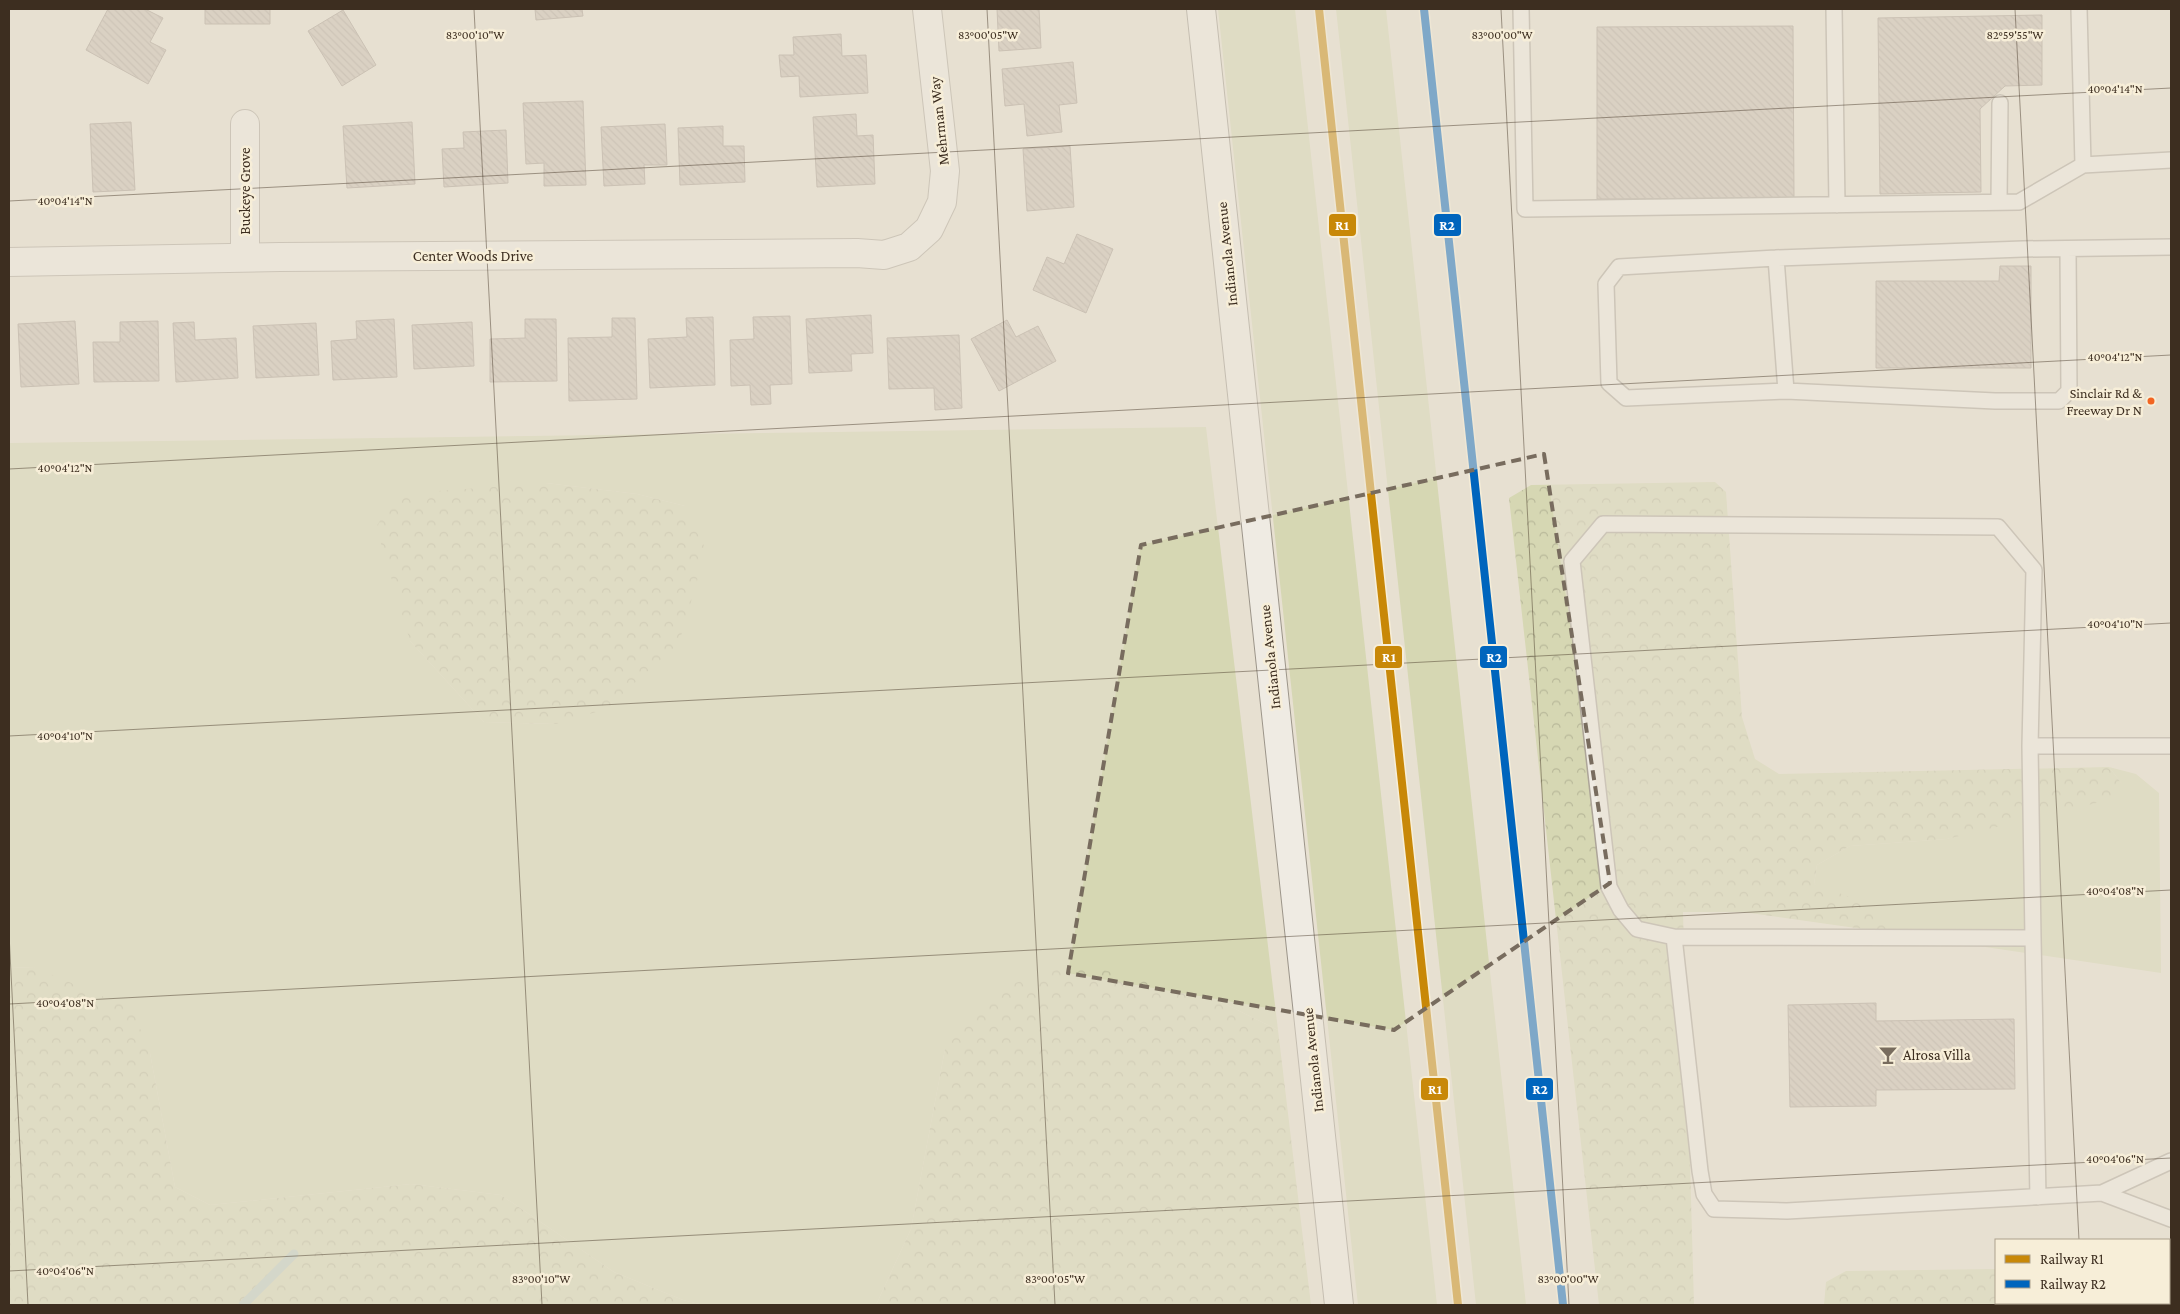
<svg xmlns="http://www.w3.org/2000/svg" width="2180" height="1314" font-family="'Crimson Pro',serif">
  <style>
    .grass { fill: #d6d7b3; fill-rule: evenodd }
    .forest { fill: url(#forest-crowns) }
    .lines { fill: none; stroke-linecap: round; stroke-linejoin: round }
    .stream { stroke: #bcccc2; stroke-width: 9 }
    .building { fill: url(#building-back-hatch); stroke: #a89c90 }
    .service-casing { stroke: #ada599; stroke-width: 18 }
    .minor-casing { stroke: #ada599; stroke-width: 30 }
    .secondary-casing { stroke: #9c958a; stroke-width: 30 }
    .service { stroke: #efebe3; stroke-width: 15 }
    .minor { stroke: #efebe3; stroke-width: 28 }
    .secondary { stroke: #efebe3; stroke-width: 28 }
    .rail-1-casing { stroke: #f7eed8; stroke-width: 11 }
    .rail-2-casing { stroke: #f7eed8; stroke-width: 11 }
    .rail-1 { stroke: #c88808; stroke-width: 8 }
    .rail-2 { stroke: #0065bd; stroke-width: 8 }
    .marked { fill: none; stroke: #786c5e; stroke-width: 4; stroke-dasharray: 10 6; stroke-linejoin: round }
    .ticks { fill: none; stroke: #3d2e20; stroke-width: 1; stroke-opacity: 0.45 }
    .bus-dot { fill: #f26522; stroke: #f7eed8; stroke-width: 2 }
    .labels { text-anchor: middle; stroke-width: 5; stroke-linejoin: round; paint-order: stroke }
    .bus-label { font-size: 14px; fill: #3d2e20; stroke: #f7eed8; text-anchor: end }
    .street-label { font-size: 15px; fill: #3d2e20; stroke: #f7eed8 }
    .poi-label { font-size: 15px; fill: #3d2e20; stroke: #f7eed8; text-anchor: start }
    .ticks-label { font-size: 12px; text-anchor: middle; fill: #3d2e20; stroke: #f7eed8; stroke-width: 5; stroke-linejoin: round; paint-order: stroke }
    .line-badge { stroke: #f7eed8; stroke-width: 2 }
    .badge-label { font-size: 14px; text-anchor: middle; font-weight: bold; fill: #fff }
  </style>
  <defs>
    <pattern id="forest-crowns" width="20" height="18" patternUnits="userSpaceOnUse" patternTransform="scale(1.25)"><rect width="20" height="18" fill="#d6d7b3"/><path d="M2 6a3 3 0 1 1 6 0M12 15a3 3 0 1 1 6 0" fill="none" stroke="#b9b99a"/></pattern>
    <pattern id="building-back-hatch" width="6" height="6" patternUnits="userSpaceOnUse" patternTransform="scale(1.25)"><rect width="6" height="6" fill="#cbbfb2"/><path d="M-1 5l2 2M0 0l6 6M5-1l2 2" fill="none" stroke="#afa499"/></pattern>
  </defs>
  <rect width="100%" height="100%" fill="#e7e0d1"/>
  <path class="grass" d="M1218,9H1295L1437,1305H1358Z
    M1336,9H1386L1526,1305H1476Z
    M1206,427L1278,1030L1221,1002L945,1049L911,1229L876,1305H704L683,1300L614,1272L501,1195L411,1184L210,1205L175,1187L150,1053L34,967L9,968V443ZM546,483L637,494L685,506L556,724L484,722L410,641Z
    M2109,767L2136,774L2159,793L2161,973L1898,934L1814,884L1817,865L1850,846L1947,839L2122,784Z"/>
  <path class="forest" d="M1715,482L1726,492L1742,717L1755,759L1779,774L2109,767L2122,784L2113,799L1947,839L1850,846L1817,865L1814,884L1864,902L1898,934L1743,912H1683L1694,1305H1599L1509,498L1531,485Z
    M546,483L637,494L685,506L706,550L679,643L606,709L556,724L484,722L410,641L376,527L397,494Z
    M1078,963L1221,1002L1278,1030L1311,1305H876L911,1229L945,1049L996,989Z
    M34,967L132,1009L150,1053L175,1187L210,1205L411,1184L501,1195L614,1272L683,1300L704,1305H9V968Z
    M1996,1269V1303H2160V1305H1824L1826,1282L1846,1271Z"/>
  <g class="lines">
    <path class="stream" d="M243,1305L294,1254"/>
  </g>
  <path class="building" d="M108,9H145L163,18L150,42L166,50L148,84L86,50Z
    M205,9H270V24H205Z
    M535,9H582L583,16L536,20Z
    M997,9H1039L1041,48L999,51Z
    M343,10L376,65L342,86L308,31Z
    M2042,15V85L2005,86L1980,109L1981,192L1880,194L1878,18Z
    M1793,26L1794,198L1597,199V27Z
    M841,34L842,56L866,55L868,93L800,97L799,76L781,77L779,55H794L793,37Z
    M1073,62L1077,103L1059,105L1062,132L1027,136L1024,104L1005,106L1002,69Z
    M583,101L586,185L544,186V163L526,164L523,103Z
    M856,114L857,136L873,135L875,184L817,187L813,117Z
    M131,122L135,190L93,192L90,124Z
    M412,122L415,184L347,188L343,126Z
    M665,124L667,165H644L645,184L604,186L601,127Z
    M723,126V146H744L745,182L680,185L678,128Z
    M506,130L508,183L444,187L442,149L464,148L463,132Z
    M1070,146L1074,207L1027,211L1023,149Z
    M1077,234L1113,249L1086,313L1033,290L1047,257L1064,264Z
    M2000,266H2031V368H1876V281H1999Z
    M871,315L873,353L851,354L852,371L809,373L806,319Z
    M790,316L792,384L770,385L771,404L751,405L750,385L731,386L730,340L754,339L753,317Z
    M713,317L715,385L650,388L648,339L687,337L686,318Z
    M612,318H635L637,399L569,401L568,338L612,337Z
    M394,319L397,377L333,380L331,341L357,339L356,321Z
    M525,319H556L557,381L490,382V339L525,338Z
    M1007,320L1016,337L1038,326L1056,361L999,391L971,339Z
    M75,321L79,384L21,387L18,324Z
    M158,321L159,381L94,382L93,342H120V322Z
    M194,322L195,340L236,338L238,378L176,382L173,323Z
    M472,322L474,366L414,369L412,325Z
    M316,323L319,375L256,378L253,326Z
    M959,335L962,408L935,410L934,388L889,389L887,338Z
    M1876,1003V1021L2014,1019L2015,1089L1876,1090V1106L1790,1107L1788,1005Z"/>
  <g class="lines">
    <g class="service-casing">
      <path id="service" d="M1521,9L1525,209L2019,202L2083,165L2171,160
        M1834,9L1837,205
        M2079,9L2083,165
        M1999,202L2000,103
        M1776,258L1786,391L1626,398L1609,383L1606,284L1619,267L1776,258L2023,249L2171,247
        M1786,391L1995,401H2059L2069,391L2068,250
        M1603,524L1998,527L2034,570L2030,746L2033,938L1674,937L1637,929L1621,910L1609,887L1572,561Z
        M2030,746H2171
        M1674,937L1700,1171L1704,1194L1714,1209L1787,1211L2102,1193L2171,1161
        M2033,938L2038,1197
        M2102,1193L2171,1219"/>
    </g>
    <g class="minor-casing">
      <path id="minor" d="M245,124V257
        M9,262L280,257L857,253L884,255L909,247L929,229L942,202L945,171L927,9"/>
    </g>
    <g class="secondary-casing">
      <path id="secondary" d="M1201,9L1339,1305"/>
    </g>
    <use href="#service" class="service"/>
    <use href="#minor" class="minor"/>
    <use href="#secondary" class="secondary"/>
    <g class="rail-1-casing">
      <path id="rail-1" d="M1319,9L1458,1305"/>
    </g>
    <g class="rail-2-casing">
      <path id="rail-2" d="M1424,9L1563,1305"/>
    </g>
    <use href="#rail-1" class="rail-1"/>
    <use href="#rail-2" class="rail-2"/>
  </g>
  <path d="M0 0H2180V1314H0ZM1544,454L1610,883L1394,1030L1068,973L1141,545Z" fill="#e7e0d1" fill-opacity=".55" fill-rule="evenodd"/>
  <path class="marked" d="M1544,454L1610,883L1394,1030L1068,973L1141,545Z"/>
  <path class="ticks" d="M474,9L542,1305M987,9L1055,1305M1501,9L1569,1305M2015,9L2079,1240M9,201L2171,88M9,469L2171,355M9,736L2171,623M9,934L28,1305M9,1004L2171,890M9,1271L2171,1158M2083,1303V1305"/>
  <defs>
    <g id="bar-bare" transform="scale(1.5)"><path d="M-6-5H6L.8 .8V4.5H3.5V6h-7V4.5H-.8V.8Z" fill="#786c5e" stroke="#f7eed8" stroke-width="2.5" paint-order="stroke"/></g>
  </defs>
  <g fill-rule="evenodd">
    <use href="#bar-bare" x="1888" y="1055"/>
  </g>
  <circle class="bus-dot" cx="2151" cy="401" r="4.5"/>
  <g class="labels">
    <g class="bus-label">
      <text x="2142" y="398">Sinclair Rd &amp;<tspan x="2142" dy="17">Freeway Dr N</tspan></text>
    </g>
    <g class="street-label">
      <text transform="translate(939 121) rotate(-96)" y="5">Mehrman Way</text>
      <text transform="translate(245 191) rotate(-90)" y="5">Buckeye Grove</text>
      <text transform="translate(1227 254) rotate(-96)" y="5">Indianola Avenue</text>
      <text x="473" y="261">Center Woods Drive</text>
      <text transform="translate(1270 657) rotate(-96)" y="5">Indianola Avenue</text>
      <text transform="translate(1313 1060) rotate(-96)" y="5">Indianola Avenue</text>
    </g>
    <g class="poi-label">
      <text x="1903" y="1060">Alrosa Villa</text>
    </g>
  </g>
  <g class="ticks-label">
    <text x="475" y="39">83°00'10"W</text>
    <text x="988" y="39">83°00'05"W</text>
    <text x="1502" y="39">83°00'00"W</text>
    <text x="2015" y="39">82°59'55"W</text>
    <text x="2115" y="93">40°04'14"N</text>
    <text x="65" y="205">40°04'14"N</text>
    <text x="2115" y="361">40°04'12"N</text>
    <text x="65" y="472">40°04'12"N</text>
    <text x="2115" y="628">40°04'10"N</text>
    <text x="65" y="740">40°04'10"N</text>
    <text x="2115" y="895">40°04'08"N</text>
    <text x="65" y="1007">40°04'08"N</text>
    <text x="2115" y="1163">40°04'06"N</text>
    <text x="65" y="1275">40°04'06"N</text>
    <text x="541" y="1283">83°00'10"W</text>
    <text x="1055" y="1283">83°00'05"W</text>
    <text x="1568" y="1283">83°00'00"W</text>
  </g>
  <g class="line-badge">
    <rect x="1328" y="213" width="29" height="24" rx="5" fill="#c88808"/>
    <rect x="1433" y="213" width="29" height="24" rx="5" fill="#0065bd"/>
    <rect x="1374" y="645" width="29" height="24" rx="5" fill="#c88808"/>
    <rect x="1479" y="645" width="29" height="24" rx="5" fill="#0065bd"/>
    <rect x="1420" y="1077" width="29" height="24" rx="5" fill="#c88808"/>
    <rect x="1525" y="1077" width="29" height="24" rx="5" fill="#0065bd"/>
  </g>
  <g class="badge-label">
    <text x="1342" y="230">R1</text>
    <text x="1447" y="230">R2</text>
    <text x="1389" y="662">R1</text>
    <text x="1494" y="662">R2</text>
    <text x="1435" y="1094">R1</text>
    <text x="1540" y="1094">R2</text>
  </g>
  <rect width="2180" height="1314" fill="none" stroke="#3d2e20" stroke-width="20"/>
  <rect x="1995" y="1239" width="175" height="65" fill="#f7eed8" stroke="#ada18e"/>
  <rect x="2005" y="1255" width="25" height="8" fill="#c88808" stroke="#ada18e"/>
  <text x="2040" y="1264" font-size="15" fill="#3d2e20">Railway R1</text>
  <rect x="2005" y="1280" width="25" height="8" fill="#0065bd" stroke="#ada18e"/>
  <text x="2040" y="1289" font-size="15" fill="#3d2e20">Railway R2</text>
</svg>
